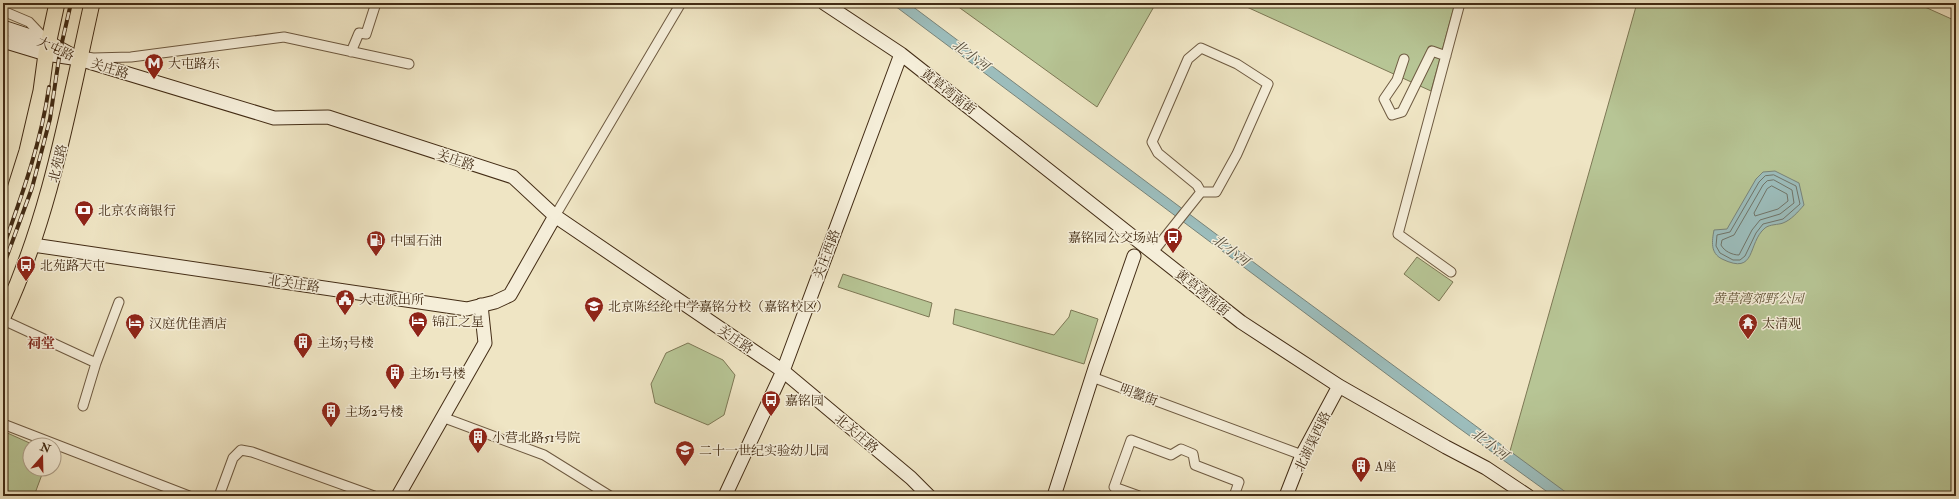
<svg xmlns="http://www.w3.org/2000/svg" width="1959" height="499" font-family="'IM FELL Double Pica','Noto Serif SC',serif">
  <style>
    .green { fill: #b7c595; stroke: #7d7855 }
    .water { fill: #9cbdbc; stroke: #788379 }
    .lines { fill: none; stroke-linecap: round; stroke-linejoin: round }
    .shore { stroke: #707468; stroke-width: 1 }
    .street-casing { stroke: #6e5a41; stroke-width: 11 }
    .secondary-casing { stroke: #432c15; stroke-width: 15 }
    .primary-casing { stroke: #432c15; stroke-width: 17 }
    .street { stroke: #f5eed9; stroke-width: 9 }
    .secondary { stroke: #f5eed9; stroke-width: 13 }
    .primary { stroke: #efe5c4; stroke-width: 15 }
    .rail-casing { stroke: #432c15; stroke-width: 4 }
    .rail { stroke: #f5eed9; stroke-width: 2.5; stroke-dasharray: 8; stroke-linecap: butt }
    .labels { text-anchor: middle; stroke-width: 3; stroke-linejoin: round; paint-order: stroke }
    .street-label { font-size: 13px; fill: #432c15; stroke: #f5eed9 }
    .poi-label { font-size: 13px; fill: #432c15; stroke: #f5eed9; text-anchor: start }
    .park-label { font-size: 13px; font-style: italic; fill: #605235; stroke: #f5eed9 }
    .water-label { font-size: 14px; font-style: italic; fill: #59503f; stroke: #f5eed9 }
    .neighbourhood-label { font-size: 14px; font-weight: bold; fill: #7a1f14; stroke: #f5eed9 }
  </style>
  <rect width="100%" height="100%" fill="#efe5c4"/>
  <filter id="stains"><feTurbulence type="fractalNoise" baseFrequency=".005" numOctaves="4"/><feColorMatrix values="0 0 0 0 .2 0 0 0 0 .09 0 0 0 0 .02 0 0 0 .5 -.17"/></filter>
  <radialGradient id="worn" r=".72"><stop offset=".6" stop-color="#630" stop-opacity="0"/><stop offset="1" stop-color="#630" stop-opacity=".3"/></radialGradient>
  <path class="green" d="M953,3H1156L1097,107Z
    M1238,3H1455L1431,91Z
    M1637,3H1916L1956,21V496H1560L1508,458Z
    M1417,257L1453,282L1439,301L1404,274Z
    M843,274L932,303L929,317L838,287Z
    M955,309L1054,335L1069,317L1071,310L1098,319L1084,364L953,324Z
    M688,343L723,360L735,375L724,415L708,425L655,403L651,384L666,353Z
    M3,431L34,445H30V469H44L34,496H3Z"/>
  <path class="water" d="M891,3H908L1280,282L1571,496H1553L1456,426Z
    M1775,171L1799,183L1804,205C1798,212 1791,220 1783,223C1778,225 1770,224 1765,228C1747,243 1757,276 1722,259C1710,253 1712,241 1714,230L1727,229L1756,179L1763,172Z"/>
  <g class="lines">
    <path class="shore" d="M1774,175L1796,186L1800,204L1783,219L1763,224L1756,233L1745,256L1740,260H1733L1720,253L1716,246L1717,235L1730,232L1759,182L1765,176Z
      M1774,180L1792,190L1794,203L1780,214L1760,220L1752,230L1739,255C1732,255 1724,251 1721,245L1722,240L1734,235L1763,185L1767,181Z
      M1772,186L1787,194L1788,201L1778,209L1755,216L1754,213L1767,189Z"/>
    <g class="street-casing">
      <path id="street" d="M3,11L29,22L47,41
        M351,52L359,33L366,34L376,3
        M87,57L93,58L131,57L284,37L409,64
        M1404,59L1397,80L1384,99L1392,115L1402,112L1432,51L1446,56
        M555,216L681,3
        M1153,252L1201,192H1216L1237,154L1268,84L1237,64L1201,48L1188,59L1152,142L1158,153L1197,185L1201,192
        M1451,272L1398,234L1460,3
        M3,320L96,363L119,302
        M1092,377L1302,455
        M83,406L96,363
        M442,417L544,455L610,496
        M3,424L189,496
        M219,496L233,458L241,450L252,452L374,496
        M1139,496L1114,487L1131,440L1171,455L1181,449L1193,454L1195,465L1239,482L1234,496"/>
    </g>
    <g class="secondary-casing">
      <path id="secondary" d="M824,3L901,54L1241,322L1339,386L1446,447L1486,468L1528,496
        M3,27L48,42L72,55
        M3,41L46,54L79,59L274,118L328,117L513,177L555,216L783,371L911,478L929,496
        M33,245L467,309L495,302L510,295L555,216
        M398,496L485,343L481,305
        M725,496L783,371L901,54
        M1054,496L1095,368L1134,256
        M1286,496L1302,455L1339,386"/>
    </g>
    <g class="primary-casing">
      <path id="primary" d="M3,227L27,151L41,91L46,54L57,3
        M3,317C50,217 68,110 92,3"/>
    </g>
    <use href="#street" class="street"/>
    <use href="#secondary" class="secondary"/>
    <use href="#primary" class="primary"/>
    <g class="rail-casing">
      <path id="rail" d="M3,248C22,195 41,143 49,87
        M3,267L32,188L50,119L60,51L71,3"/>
    </g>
    <use href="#rail" class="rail"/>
  </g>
  <defs>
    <g id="metro-pin" transform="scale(1)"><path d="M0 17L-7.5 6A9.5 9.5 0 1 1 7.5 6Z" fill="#8f2418" stroke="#f5eed9"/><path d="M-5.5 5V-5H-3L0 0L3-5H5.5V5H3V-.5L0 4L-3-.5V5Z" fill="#fff"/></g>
    <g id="bank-pin" transform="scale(1)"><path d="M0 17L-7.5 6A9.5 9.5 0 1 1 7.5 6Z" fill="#8f2418" stroke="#f5eed9"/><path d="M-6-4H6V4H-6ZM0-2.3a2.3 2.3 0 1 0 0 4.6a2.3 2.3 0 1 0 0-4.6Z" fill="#fff"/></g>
    <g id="bus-pin" transform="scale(1)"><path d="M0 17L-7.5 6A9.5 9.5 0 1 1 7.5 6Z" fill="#8f2418" stroke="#f5eed9"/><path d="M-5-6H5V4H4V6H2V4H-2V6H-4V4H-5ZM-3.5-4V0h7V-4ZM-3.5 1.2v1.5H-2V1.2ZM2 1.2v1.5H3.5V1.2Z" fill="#fff"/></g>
    <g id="fuel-pin" transform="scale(1)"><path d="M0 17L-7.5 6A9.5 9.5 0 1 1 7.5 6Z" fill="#8f2418" stroke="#f5eed9"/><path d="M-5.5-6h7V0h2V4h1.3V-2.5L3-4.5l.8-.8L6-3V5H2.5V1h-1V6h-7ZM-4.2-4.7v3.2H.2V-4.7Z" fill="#fff"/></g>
    <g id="civic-pin" transform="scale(1)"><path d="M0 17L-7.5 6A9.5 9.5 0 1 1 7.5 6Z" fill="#8f2418" stroke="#f5eed9"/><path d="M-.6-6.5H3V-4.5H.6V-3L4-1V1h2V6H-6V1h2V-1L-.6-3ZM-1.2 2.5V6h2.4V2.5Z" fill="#fff"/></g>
    <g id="school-pin" transform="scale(1)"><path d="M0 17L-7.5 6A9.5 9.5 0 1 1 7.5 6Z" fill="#8f2418" stroke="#f5eed9"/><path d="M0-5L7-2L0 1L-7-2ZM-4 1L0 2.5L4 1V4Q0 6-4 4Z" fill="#fff"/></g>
    <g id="hotel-pin" transform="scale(1)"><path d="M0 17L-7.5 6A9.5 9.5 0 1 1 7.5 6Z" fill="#8f2418" stroke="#f5eed9"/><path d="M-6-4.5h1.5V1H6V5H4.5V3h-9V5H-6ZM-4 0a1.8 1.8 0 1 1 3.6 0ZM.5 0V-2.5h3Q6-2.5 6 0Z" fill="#fff"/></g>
    <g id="temple-pin" transform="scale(1)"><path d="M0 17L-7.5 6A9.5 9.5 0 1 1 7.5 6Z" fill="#8f2418" stroke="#f5eed9"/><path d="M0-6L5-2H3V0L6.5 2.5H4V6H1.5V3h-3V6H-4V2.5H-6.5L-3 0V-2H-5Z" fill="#fff"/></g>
    <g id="building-pin" transform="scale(1)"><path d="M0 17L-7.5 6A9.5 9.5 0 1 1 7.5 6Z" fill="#8f2418" stroke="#f5eed9"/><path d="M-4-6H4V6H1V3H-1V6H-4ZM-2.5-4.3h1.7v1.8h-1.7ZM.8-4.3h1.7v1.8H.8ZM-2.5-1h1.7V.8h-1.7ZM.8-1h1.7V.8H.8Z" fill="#fff"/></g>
  </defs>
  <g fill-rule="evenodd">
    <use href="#metro-pin" x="154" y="63"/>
    <use href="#bank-pin" x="84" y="210"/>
    <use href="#bus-pin" x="1173" y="237"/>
    <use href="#fuel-pin" x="376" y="240"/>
    <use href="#bus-pin" x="26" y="265"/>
    <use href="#civic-pin" x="345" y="299"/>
    <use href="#school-pin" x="594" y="306"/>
    <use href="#hotel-pin" x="418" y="321"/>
    <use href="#hotel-pin" x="135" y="323"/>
    <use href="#temple-pin" x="1748" y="323"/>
    <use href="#building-pin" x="303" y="342"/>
    <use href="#building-pin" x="395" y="373"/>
    <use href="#bus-pin" x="771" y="400"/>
    <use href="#building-pin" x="331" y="411"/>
    <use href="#building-pin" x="478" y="437"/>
    <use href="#school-pin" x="685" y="450"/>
    <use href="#building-pin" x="1361" y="466"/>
  </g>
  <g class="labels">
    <g class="street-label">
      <text transform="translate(56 48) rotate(25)" y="5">大屯路</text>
      <text transform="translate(110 68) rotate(17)" y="5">关庄路</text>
      <text transform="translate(949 91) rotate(38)" y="5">黄草湾南街</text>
      <text transform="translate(456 159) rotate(18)" y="5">关庄路</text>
      <text transform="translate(57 163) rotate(-76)" y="5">北苑路</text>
      <text transform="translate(826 254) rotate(-70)" y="5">关庄西路</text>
      <text transform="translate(294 283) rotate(8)" y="5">北关庄路</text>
      <text transform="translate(1203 292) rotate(39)" y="5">黄草湾南街</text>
      <text transform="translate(736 339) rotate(34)" y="5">关庄路</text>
      <text transform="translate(1139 394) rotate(20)" y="5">明馨街</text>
      <text transform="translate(857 433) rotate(40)" y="5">北关庄路</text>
      <text transform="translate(1312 441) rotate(-64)" y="5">北湖渠西路</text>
    </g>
    <g class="poi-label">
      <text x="168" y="68">大屯路东</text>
      <text x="98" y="215">北京农商银行</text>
      <text x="1159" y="242" text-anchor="end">嘉铭园公交场站</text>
      <text x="390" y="245">中国石油</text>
      <text x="40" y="270">北苑路大屯</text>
      <text x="359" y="304">大屯派出所</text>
      <text x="608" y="311">北京陈经纶中学嘉铭分校（嘉铭校区）</text>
      <text x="432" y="326">锦江之星</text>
      <text x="149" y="328">汉庭优佳酒店</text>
      <text x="1762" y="328">太清观</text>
      <text x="317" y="347">主场3号楼</text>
      <text x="409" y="378">主场1号楼</text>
      <text x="785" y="405">嘉铭园</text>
      <text x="345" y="416">主场2号楼</text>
      <text x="492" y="442">小营北路51号院</text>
      <text x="699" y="455">二十一世纪实验幼儿园</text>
      <text x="1375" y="471">A座</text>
    </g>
    <g class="park-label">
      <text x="1758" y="303">黄草湾郊野公园</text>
    </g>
    <g class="water-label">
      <text transform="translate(971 55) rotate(37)" y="5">北小河</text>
      <text transform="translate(1231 250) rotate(37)" y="5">北小河</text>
      <text transform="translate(1490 444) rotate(37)" y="5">北小河</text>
    </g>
    <g class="neighbourhood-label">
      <text x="41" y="348">祠堂</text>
    </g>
  </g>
  <rect width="1959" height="499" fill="none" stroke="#efe5c4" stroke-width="16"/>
  <rect x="4" y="4" width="1951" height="491" fill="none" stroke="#432c15" stroke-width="2"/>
  <rect x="8" y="8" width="1943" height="483" fill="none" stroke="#432c15"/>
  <g transform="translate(42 457) rotate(20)"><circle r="19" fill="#f5eed9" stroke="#aea08b"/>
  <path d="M0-3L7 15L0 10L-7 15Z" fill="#8f2418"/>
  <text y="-6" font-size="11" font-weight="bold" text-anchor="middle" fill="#432c15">N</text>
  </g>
  <rect width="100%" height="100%" filter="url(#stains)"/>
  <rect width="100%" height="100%" fill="url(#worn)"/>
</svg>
